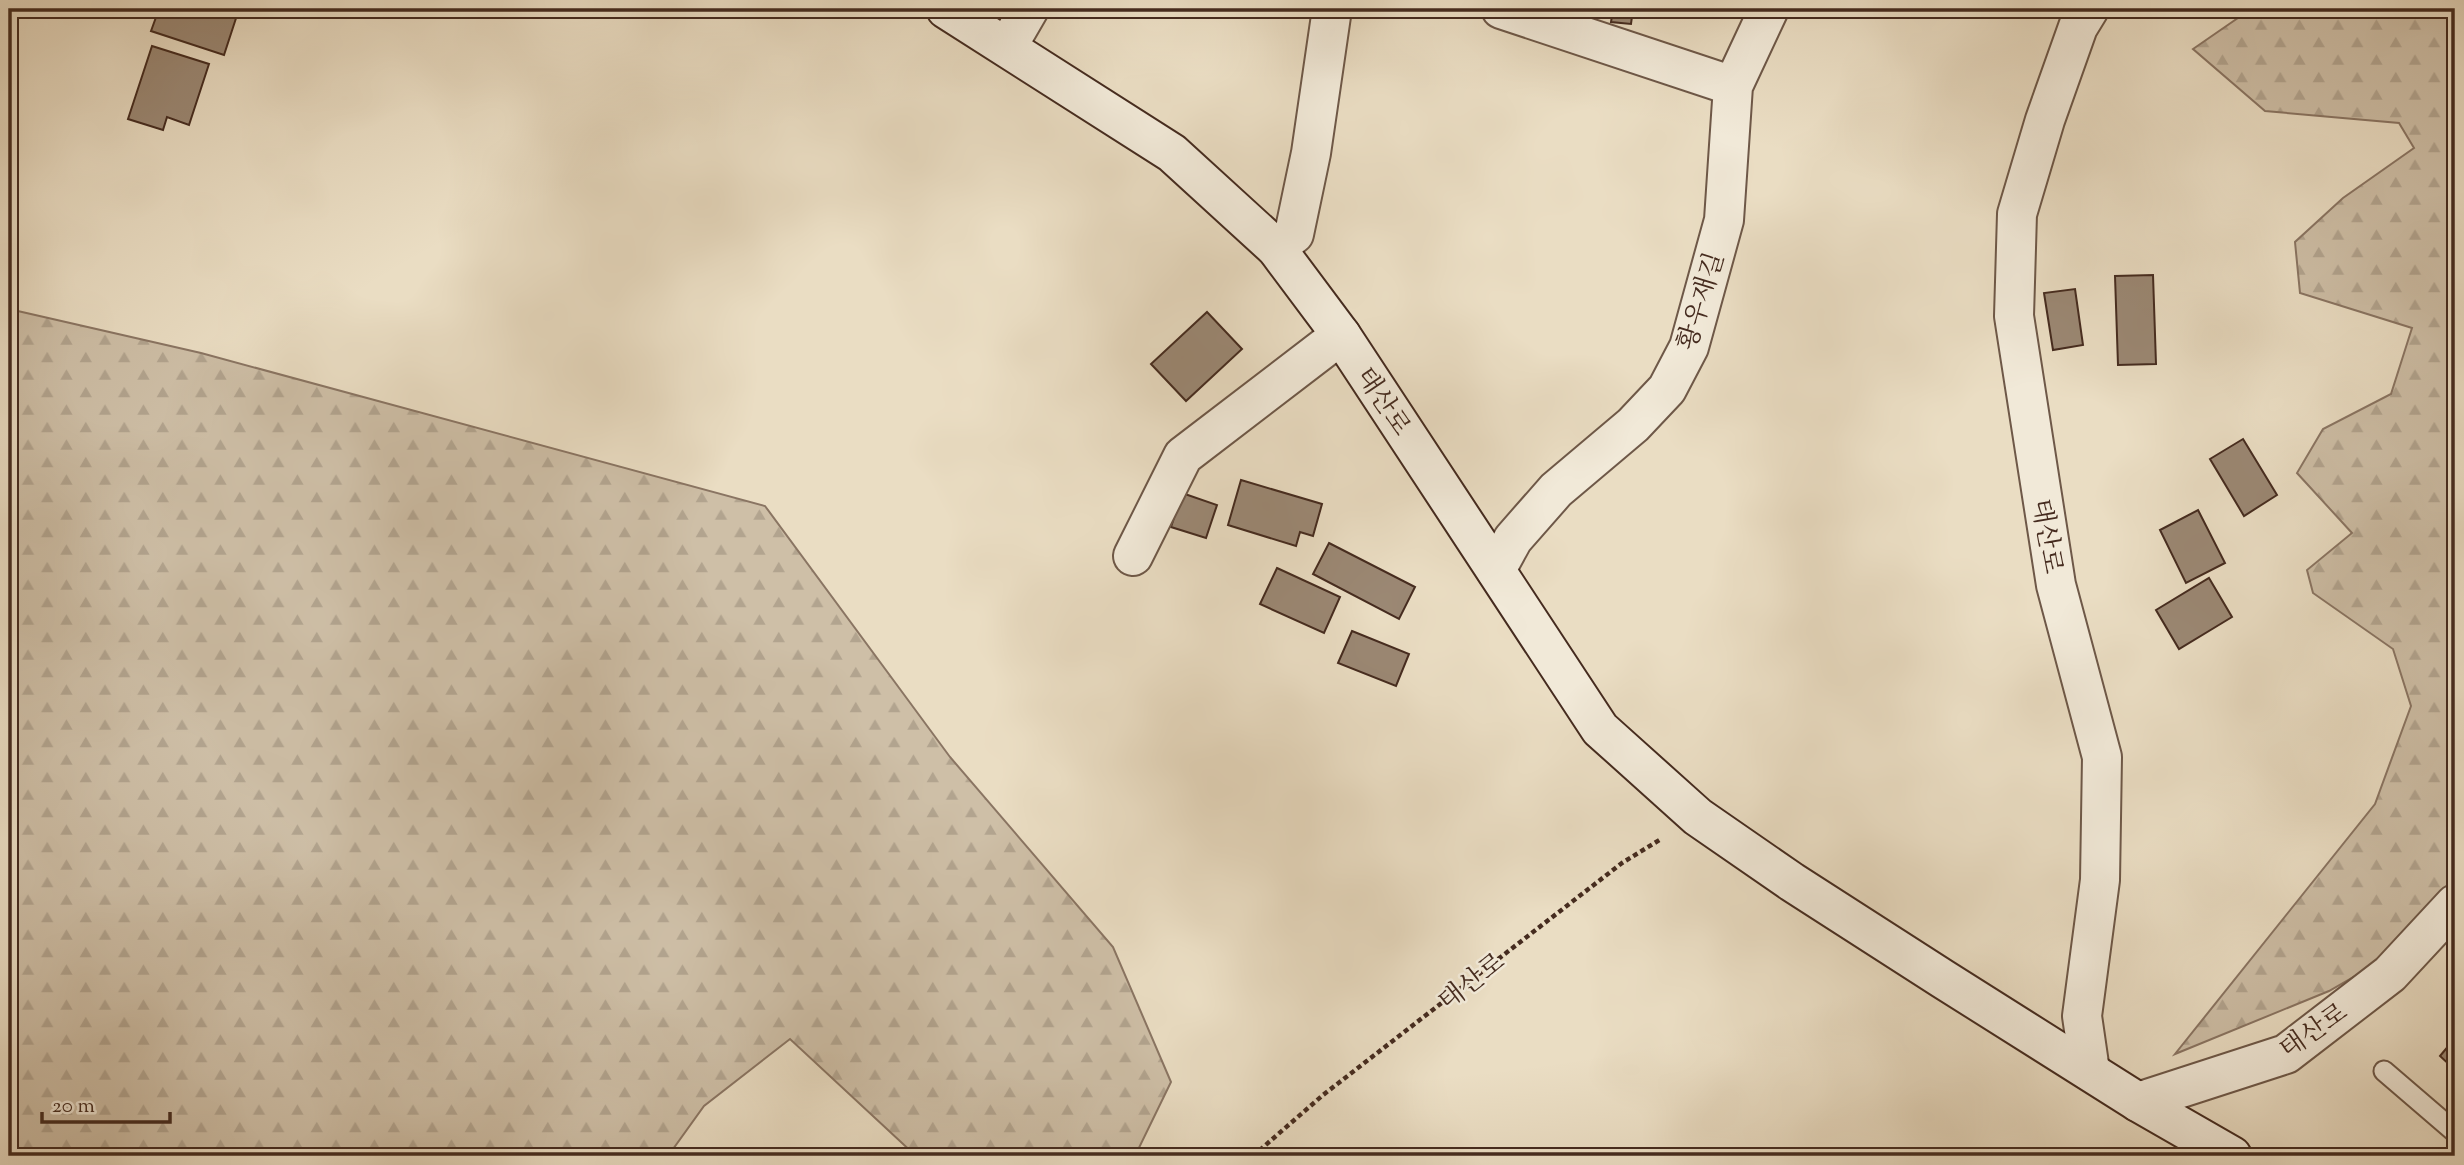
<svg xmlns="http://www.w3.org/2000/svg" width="2464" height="1165" font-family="'Sorts Mill Goudy','Noto Serif KR',serif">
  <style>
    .forest { fill: url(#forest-firs); stroke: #8a7563; stroke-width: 2 }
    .building { fill: #9b8874; stroke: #452b1f; stroke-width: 2 }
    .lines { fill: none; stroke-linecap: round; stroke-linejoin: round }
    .lane-casing { stroke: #6e5848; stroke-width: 23 }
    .street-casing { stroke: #6e5848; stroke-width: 42 }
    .secondary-casing { stroke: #452b1f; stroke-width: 42 }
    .path { stroke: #452b1f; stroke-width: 4.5; stroke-dasharray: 5 3.5; stroke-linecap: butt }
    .lane { stroke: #f1e9d8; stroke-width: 19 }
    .street { stroke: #f1e9d8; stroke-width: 38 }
    .secondary { stroke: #f1e9d8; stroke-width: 38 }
    .labels { text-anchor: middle; stroke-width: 5; stroke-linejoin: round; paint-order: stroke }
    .street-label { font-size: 26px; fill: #452b1f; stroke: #f1e9d8 }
  </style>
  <defs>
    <pattern id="forest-firs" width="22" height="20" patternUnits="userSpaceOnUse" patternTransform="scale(1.75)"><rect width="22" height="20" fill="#cebfa7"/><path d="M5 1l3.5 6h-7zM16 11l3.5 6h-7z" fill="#b2a48f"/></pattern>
  </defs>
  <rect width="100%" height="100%" fill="#eaddc3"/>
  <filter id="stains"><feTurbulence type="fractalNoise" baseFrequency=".00286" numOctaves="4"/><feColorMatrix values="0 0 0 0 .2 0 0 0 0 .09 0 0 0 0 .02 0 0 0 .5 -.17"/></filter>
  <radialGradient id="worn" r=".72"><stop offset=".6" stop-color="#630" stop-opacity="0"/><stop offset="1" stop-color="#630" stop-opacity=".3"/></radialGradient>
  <path class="forest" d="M2251,9H2455V880L2381,961L2329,991L2175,1054L2375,804L2411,706L2393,649L2313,593L2307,570L2352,533L2297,473L2323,429L2391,394L2412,328L2300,293L2295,242L2343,198L2414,148L2399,123L2265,111L2193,49Z
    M9,309L201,353L765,506L950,757L1113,947L1171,1082L1135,1156H916L790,1039L704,1106L668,1156H9Z"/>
  <path class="building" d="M159,9H239L224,55L151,31Z
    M1613,9H1633L1631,24L1611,22Z
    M152,46L209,64L189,125L167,117L163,130L128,119Z
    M2153,275L2156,364L2118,365L2115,276Z
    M2075,289L2083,345L2053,350L2044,293Z
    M1207,312L1242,349L1186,401L1151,364Z
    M2243,439L2277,495L2244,516L2210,459Z
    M1241,480L1322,504L1313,536L1300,532L1296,546L1228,525Z
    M1182,493L1217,505L1206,538L1171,527Z
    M2198,510L2225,563L2186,583L2160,530Z
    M1329,543L1415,587L1399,619L1313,574Z
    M1277,568L1340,597L1324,633L1260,604Z
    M2209,578L2232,617L2179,649L2156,610Z
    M1352,631L1409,654L1396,686L1338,663Z
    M2455,1038V1070L2440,1056Z"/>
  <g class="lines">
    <g class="lane-casing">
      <path id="lane" d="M2384,1071L2455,1132"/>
    </g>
    <g class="street-casing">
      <path id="street" d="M1501,9L1733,86
        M2089,9L2078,27L2045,120L2017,214L2014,316L2056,585L2102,757L2100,880L2082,1016L2090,1071
        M1007,47L1029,9
        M1276,248L1294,234L1311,153L1332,9
        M1133,556L1183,456L1341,335
        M1496,570L1513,539L1556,490L1633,425L1667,389L1689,347L1724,220L1733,86L1769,9
        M2138,1102L2286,1054L2390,974L2455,904"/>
    </g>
    <g class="secondary-casing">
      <path id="secondary" d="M946,9L1172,153L1276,248L1341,335L1600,729L1698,817L1792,882L1943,979L2138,1102L2232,1156"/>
    </g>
    <path class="path" d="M1253,1156L1323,1095L1622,863L1661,839"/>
    <use href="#lane" class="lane"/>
    <use href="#street" class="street"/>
    <use href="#secondary" class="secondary"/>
  </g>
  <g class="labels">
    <g class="street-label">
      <text transform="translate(1700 301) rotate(-73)" y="9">황우재길</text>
      <text transform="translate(1384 401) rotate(56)" y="9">태산로</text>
      <text transform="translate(2048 536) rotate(80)" y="9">태산로</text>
      <text transform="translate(1471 981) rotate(-38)" y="9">태산로</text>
      <text transform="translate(2313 1030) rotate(-35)" y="9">태산로</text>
    </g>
  </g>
  <rect width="2464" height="1165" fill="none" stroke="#eaddc3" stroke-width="35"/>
  <rect x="10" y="10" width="2443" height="1144" fill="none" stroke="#452b1f" stroke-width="3.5"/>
  <rect x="18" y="18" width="2429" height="1130" fill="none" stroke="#452b1f" stroke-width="2"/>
  <path d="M42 1112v10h128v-10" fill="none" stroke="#452b1f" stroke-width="3.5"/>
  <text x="52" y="1112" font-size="21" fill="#452b1f" stroke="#f1e9d8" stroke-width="5" paint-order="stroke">20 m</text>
  <rect width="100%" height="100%" filter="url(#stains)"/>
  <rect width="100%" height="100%" fill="url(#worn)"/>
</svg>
